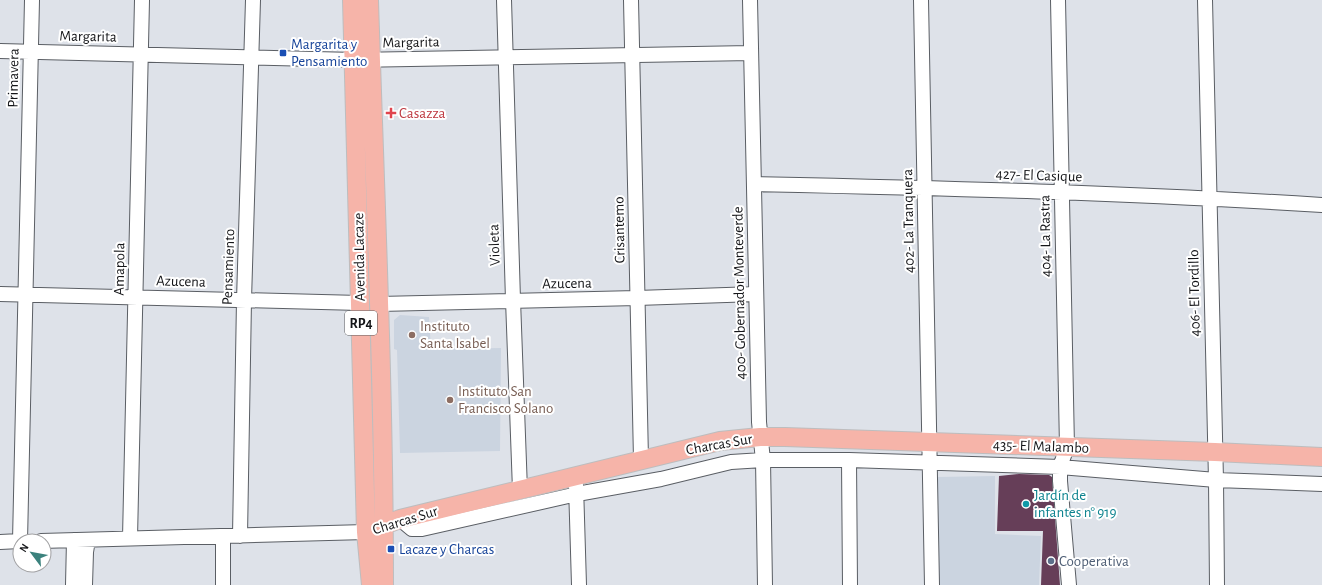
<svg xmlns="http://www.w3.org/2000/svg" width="1322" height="585" font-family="'Alegreya Sans',sans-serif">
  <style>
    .built { fill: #cbd4e0 }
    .building { fill: #663e58 }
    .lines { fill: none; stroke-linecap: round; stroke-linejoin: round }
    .minor-casing { stroke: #5a5e64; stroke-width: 16 }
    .major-casing { stroke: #bdbdbe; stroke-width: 20 }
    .minor { stroke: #fff; stroke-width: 14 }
    .major { stroke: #f6b4a9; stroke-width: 18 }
    .transit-dot { fill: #1a4fb4; stroke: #fff; stroke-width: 1.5 }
    .health-dot { fill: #e0444e; stroke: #fff; stroke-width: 1.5 }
    .education-dot { fill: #8d6e63; stroke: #fff; stroke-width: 1.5 }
    .culture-dot { fill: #0f9aa8; stroke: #fff; stroke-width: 1.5 }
    .service-dot { fill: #5c6f8a; stroke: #fff; stroke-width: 1.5 }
    .labels { text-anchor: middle; stroke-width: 4; stroke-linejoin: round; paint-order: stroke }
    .shield { fill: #fff; stroke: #5a5b5d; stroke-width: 1 }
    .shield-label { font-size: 14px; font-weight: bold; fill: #141518 }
    .street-label { font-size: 15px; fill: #141518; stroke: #fff }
    .transit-label { font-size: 15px; fill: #164399; stroke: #fff; text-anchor: start }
    .health-label { font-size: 15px; fill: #be3a42; stroke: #fff; text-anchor: start }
    .education-label { font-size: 15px; fill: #785e54; stroke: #fff; text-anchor: start }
    .culture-label { font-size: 15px; fill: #0d838f; stroke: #fff; text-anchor: start }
    .service-label { font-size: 15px; fill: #4e5e75; stroke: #fff; text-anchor: start }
  </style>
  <rect width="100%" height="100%" fill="#dee2e9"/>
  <path class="built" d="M400,315L429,317L431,349L501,348L500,451L400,453L397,350L394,349V320Z
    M995,476V534L1041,536L1039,585H939L938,477Z"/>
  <path class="building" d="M1019,474L1049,475L1052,477L1060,585H1041L1043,531H997L999,476Z"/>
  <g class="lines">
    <g class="minor-casing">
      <path id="minor" d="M504,0L513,300L520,490
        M631,0L641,459
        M750,0L759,422L763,460L765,585
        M921,0L932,585
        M1058,0L1067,447L1060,467V481L1069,585
        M1205,0L1216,480L1217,585
        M0,51L354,60L751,53
        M754,184C943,188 1133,193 1322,205
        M0,294L360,303
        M379,304L637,298L756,294
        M849,460L850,585
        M576,485L579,585
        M400,519L412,529H422L577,494L661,479L731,462L763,460H849L1060,467L1216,480L1322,484
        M240,536L244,300L253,0
        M130,538L142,0
        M20,541L32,0
        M41,541L366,532
        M0,542L20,541
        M73,585L74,540
        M85,585L86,552L88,540
        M223,585V536"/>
    </g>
    <g class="major-casing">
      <path id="major" d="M352,0L366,532L371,585
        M369,0C375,195 384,390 384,585
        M366,532L400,519L720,441L760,437H785L1215,452L1322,457"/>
    </g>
    <use href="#minor" class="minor"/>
    <use href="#major" class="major"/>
  </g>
  <g class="transit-dot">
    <rect x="279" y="49" width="8" height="8" rx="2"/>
    <rect x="387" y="545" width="8" height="8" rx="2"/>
  </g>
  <path class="health-dot" d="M389 107h4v4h4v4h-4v4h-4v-4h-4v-4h4z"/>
  <g class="education-dot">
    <circle cx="412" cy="335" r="4"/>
    <circle cx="450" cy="400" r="4"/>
  </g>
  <circle class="culture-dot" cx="1026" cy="504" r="4"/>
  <circle class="service-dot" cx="1051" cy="561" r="4"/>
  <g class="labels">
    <rect class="shield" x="345" y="311" width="32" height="24" rx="3"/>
    <g class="shield-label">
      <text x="361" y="328">RP4</text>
    </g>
    <g class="street-label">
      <text transform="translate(88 36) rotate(1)" y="5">Margarita</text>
      <text transform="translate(411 42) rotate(-1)" y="5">Margarita</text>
      <text transform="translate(13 78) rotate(-89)" y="5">Primavera</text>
      <text transform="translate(1039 175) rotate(2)" y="5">427- El Casique</text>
      <text transform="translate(908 221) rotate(-91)" y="5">402- La Tranquera</text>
      <text transform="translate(619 230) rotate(-91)" y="5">Crisantemo</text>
      <text transform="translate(1045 236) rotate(-91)" y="5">404- La Rastra</text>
      <text transform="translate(494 245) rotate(-92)" y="5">Violeta</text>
      <text transform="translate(359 257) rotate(-91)" y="5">Avenida Lacaze</text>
      <text transform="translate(228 267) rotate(-88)" y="5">Pensamiento</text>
      <text transform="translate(119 269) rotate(-89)" y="5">Amapola</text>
      <text transform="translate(181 281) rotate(2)" y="5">Azucena</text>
      <text transform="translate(567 283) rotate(-1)" y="5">Azucena</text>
      <text transform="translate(739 293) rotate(-91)" y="5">400- Gobernador Monteverde</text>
      <text transform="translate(1194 293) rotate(-91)" y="5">406- El Tordillo</text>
      <text transform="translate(719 444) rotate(-10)" y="5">Charcas Sur</text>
      <text transform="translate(1041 446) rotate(2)" y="5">435- El Malambo</text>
      <text transform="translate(405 520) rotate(-17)" y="5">Charcas Sur</text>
    </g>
    <g class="transit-label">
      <text x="291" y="49">Margarita y<tspan x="291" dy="17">Pensamiento</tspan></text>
      <text x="399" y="554">Lacaze y Charcas</text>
    </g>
    <g class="health-label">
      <text x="399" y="118">Casazza</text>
    </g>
    <g class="education-label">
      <text x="420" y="331">Instituto<tspan x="420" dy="17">Santa Isabel</tspan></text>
      <text x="458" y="396">Instituto San<tspan x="458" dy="17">Francisco Solano</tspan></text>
    </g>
    <g class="culture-label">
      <text x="1034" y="500">Jardín de<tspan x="1034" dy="17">infantes n° 919</tspan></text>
    </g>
    <g class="service-label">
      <text x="1059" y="566">Cooperativa</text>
    </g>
  </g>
  <g transform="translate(32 553) rotate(302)"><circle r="19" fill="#ffffff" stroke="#a1a1a3"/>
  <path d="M0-3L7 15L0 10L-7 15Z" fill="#3b827d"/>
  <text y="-6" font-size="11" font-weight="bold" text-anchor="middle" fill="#141518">N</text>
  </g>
</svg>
